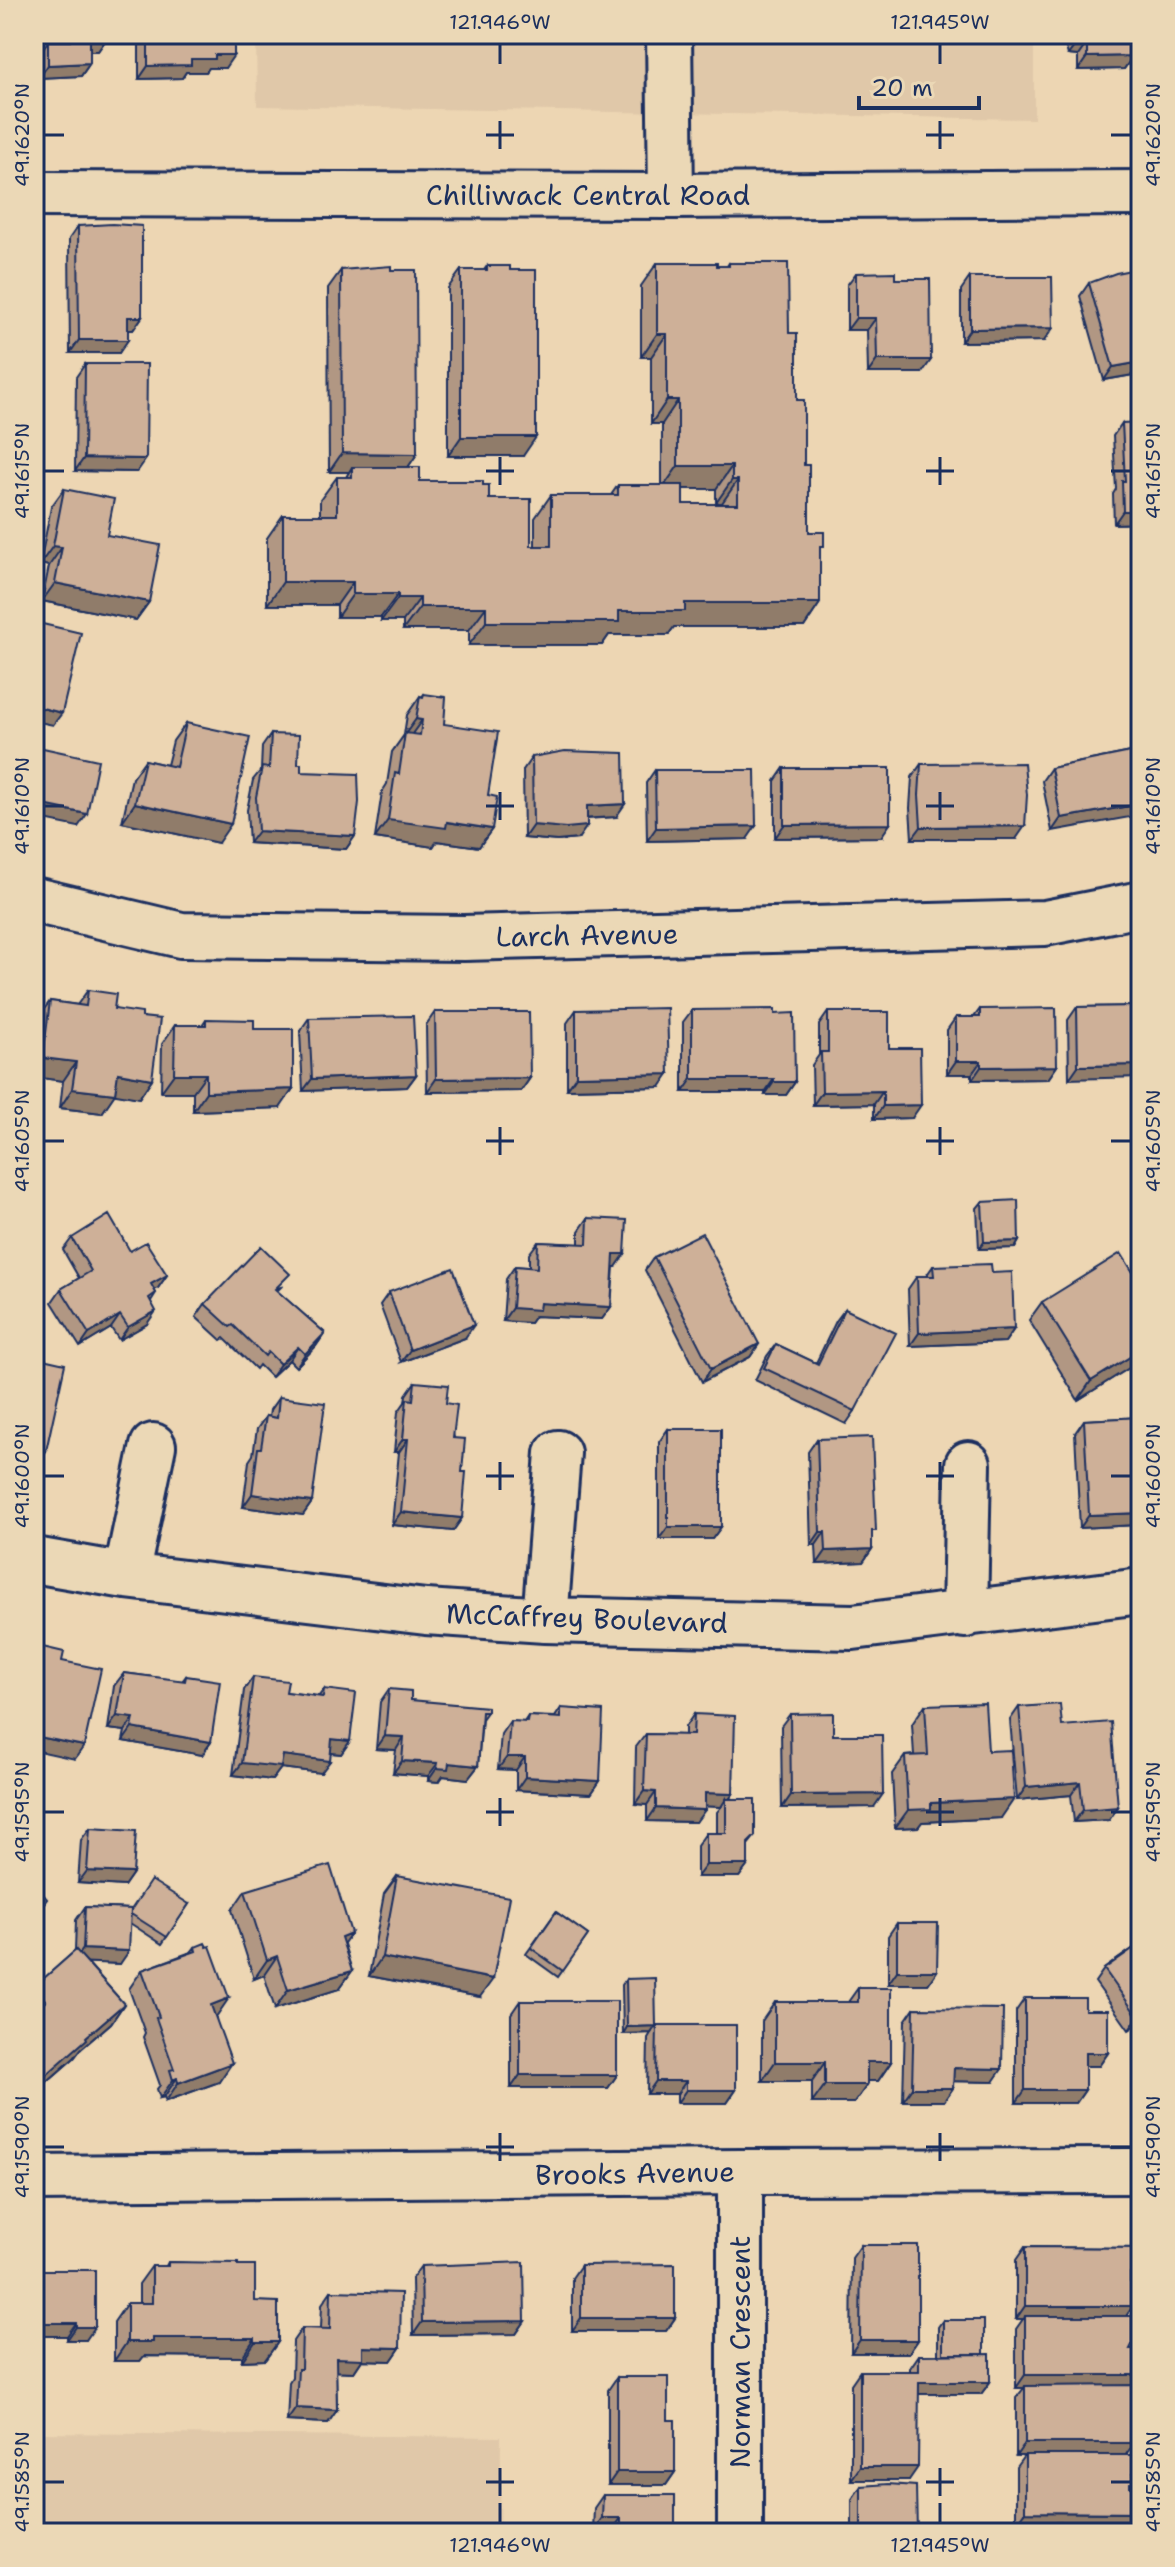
<svg xmlns="http://www.w3.org/2000/svg" width="1175" height="2567" font-family="'Shantell Sans',sans-serif">
  <style>
    .built { fill: #e0c8a9 }
    .lines { fill: none; stroke-linecap: round; stroke-linejoin: round }
    .minor-casing { stroke: #1b2f5e; stroke-width: 50 }
    .tertiary-casing { stroke: #1b2f5e; stroke-width: 50 }
    .minor { stroke: #ebd8b6; stroke-width: 44 }
    .tertiary { stroke: #ebd8b6; stroke-width: 44 }
    .wall { fill: #b19783; stroke: #1b2f5e; stroke-width: 2; fill-rule: evenodd }
    .shaded-wall { fill: #907b6a; stroke: #1b2f5e; stroke-width: 2 }
    .building { fill: #ceb098; stroke: #1b2f5e; stroke-width: 2 }
    .ticks { fill: none; stroke: #1b2f5e; stroke-width: 3 }
    .labels { text-anchor: middle; stroke-width: 6; stroke-linejoin: round; paint-order: stroke }
    .street-label { font-size: 28px; fill: #1b2f5e; stroke: #ebd8b6 }
    .neatline { fill: none; stroke: #1b2f5e; stroke-width: 3 }
    .ticks-label { font-size: 20px; text-anchor: middle; fill: #1b2f5e }
  </style>
  <rect width="100%" height="100%" fill="#edd6b3"/>
  <filter id="ink" filterUnits="userSpaceOnUse"><feTurbulence type="fractalNoise" baseFrequency=".0125" numOctaves="2"/><feDisplacementMap in="SourceGraphic" scale="16" xChannelSelector="R" yChannelSelector="G"/><feConvolveMatrix kernelMatrix="1 2 1 2 8 2 1 2 1" color-interpolation-filters="sRGB"/></filter>
  <g filter="url(#ink)">
    <path class="built" d="M256,34H1034V119L257,106Z
      M34,2433L501,2437L500,2533H34Z"/>
    <g class="lines">
      <g class="minor-casing">
        <path id="minor" d="M669,34L671,196
          M34,900L181,935L464,938L1045,923L1141,904
          M34,1560L126,1576L426,1612L545,1620L853,1627L1141,1591
          M126,1576L153,1446
          M965,1615L968,1464
          M545,1620L558,1453
          M740,2172V2533
          M34,2178L740,2172L1141,2171"/>
      </g>
      <g class="tertiary-casing">
        <path id="tertiary" d="M34,194L671,196L1141,193"/>
      </g>
      <use href="#minor" class="minor"/>
      <use href="#tertiary" class="tertiary"/>
    </g>
    <path class="wall" d="M50,34H107V38L98,51H90V63L81,76L39,78V54L48,41H51Z
      M139,34H234L225,68H209L206,72H186L182,78L139,79Z
      M1064,34H1133V56L1124,69L1078,70V56L1068,55L1064,41Z
      M78,226L142,317L133,330H128L119,353H70L69,239Z
      M657,263L717,266H727L729,263L789,333L804,465L809,532L820,551V603L804,627H674L668,635H609L602,645H469V630H403V621H381V617H337V605H267V538L283,515H320V500L337,477H346L349,472H329L328,288L341,270L417,454L408,467L420,481L483,485L489,499L531,546H535V518L551,495H611L618,485H662V424H651V357H641V286ZM683,489H716V503L722,504H683Z
      M487,266L523,456H448V288L461,270H484Z
      M856,273L895,279L922,373H868L867,330H847V285Z
      M970,277L1044,341L961,342V290Z
      M1089,283L1133,375L1104,380L1080,296Z
      M85,364L137,472L75,471L76,377Z
      M1122,423L1141,523L1114,524L1113,494L1116,489L1113,436Z
      M64,489L107,535L149,602L136,620L42,601L49,566L40,564L51,507Z
      M1141,539V582L1137,544Z
      M424,694L488,795L492,829L479,847L437,841L433,847L375,838L382,792L387,784L392,752L404,735L407,715L420,696L422,697Z
      M186,723L218,843L122,822L132,778L145,760L167,765L173,741Z
      M271,734L298,764L301,772L355,836L346,849L249,843L247,810L253,780L261,770L262,747Z
      M1141,750L1052,831L1042,781L1051,768Z
      M532,757L616,817L587,819L578,839L557,841L524,838L523,770Z
      M921,764L1016,839H912L910,808L912,777Z
      M784,768L881,837L775,838V781Z
      M655,770L747,839L647,841L646,783Z
      M88,990L114,1009L142,1017L152,1079L139,1098L115,1093L102,1113L60,1108L63,1081L34,1077V1043L37,1019L50,1001L77,1005Z
      M1141,1006L1069,1079L1068,1020L1077,1007Z
      M980,1009L1057,1066L1048,1079L972,1080V1074H947V1030L956,1017H974Z
      M576,1010L660,1087L567,1089V1023Z
      M692,1010L775,1014L795,1082L786,1095H765V1092H683V1022Z
      M435,1012L530,1078L521,1091L427,1092L426,1025Z
      M828,1012L889,1048L912,1118L874,1119V1104L813,1105L812,1065L819,1055V1025Z
      M309,1018L416,1075L407,1087L303,1091L300,1031Z
      M206,1019L254,1029L280,1108L193,1111V1092H161L162,1044L175,1025H202Z
      M982,1202L1019,1241L1015,1248L979,1249L977,1208Z
      M588,1218L616,1267H614L611,1307L602,1319L535,1316L530,1323L503,1321L506,1279L515,1266L529,1267V1254L538,1242L579,1244V1231Z
      M72,1238L130,1251L167,1275L158,1288L154,1290L156,1293L151,1301L147,1324L119,1340L111,1328L80,1347L52,1302L61,1289L79,1278L63,1250Z
      M654,1257L759,1344L750,1357L702,1382L645,1270Z
      M933,1266L992,1273L1014,1329L1005,1342L910,1346L908,1289L917,1276H926Z
      M1141,1285V1369L1137,1363L1078,1400L1029,1320L1042,1302Z
      M281,1287L277,1291L325,1333L316,1346L296,1367L289,1360L271,1377L259,1365L256,1369L224,1338L221,1340L196,1317L205,1304Z
      M389,1292L465,1338L401,1362L380,1305Z
      M845,1309L855,1411L846,1424L755,1380L767,1356L776,1344L816,1363L836,1321Z
      M415,1382L446,1403L462,1472V1518L453,1531L392,1525L399,1452H394L398,1412L405,1402L406,1395Z
      M279,1397L312,1502L303,1515L243,1507L249,1461L253,1455L257,1429L266,1416L269,1417L270,1410Z
      M1141,1417V1520L1137,1525L1080,1528L1075,1433L1084,1420Z
      M668,1429L721,1527L712,1539H659V1442Z
      M817,1439L872,1537V1549L863,1562L817,1564L816,1545H811L808,1452Z
      M124,1673L182,1681L186,1676L211,1742L202,1755L123,1741L125,1731L108,1729L114,1686Z
      M253,1677L286,1692L319,1696L324,1689L350,1741L341,1754L331,1753L321,1773L281,1768L272,1780L233,1775L244,1690Z
      M389,1689L411,1700L487,1712L482,1719L478,1766L468,1779L443,1776L439,1782L428,1781V1776L393,1773L396,1750L376,1749L380,1702Z
      M925,1705L988,1751L1001,1818L922,1822L918,1827L895,1828L892,1774L905,1756L914,1755L912,1724Z
      M1019,1707L1062,1726L1118,1807L1109,1820L1074,1822L1071,1795L1017,1800L1010,1720Z
      M561,1708L600,1781L591,1794L516,1790V1770L498,1769L501,1734L510,1721L524,1722L528,1716L555,1717Z
      M694,1714L733,1794L729,1799L755,1836L748,1845V1865L739,1877H697V1846L706,1833H717V1812L721,1807L705,1806L696,1822L647,1821V1805L635,1804L636,1747L646,1734L685,1735V1727Z
      M790,1714L833,1735L874,1807L782,1808L781,1726Z
      M90,1828L133,1873L124,1886L78,1883L81,1840Z
      M397,1876L480,1997L369,1976L384,1894Z
      M245,1891L344,1944L352,1971L339,1989L275,2009L264,1975L254,1979L232,1910Z
      M189,1904L162,1944L130,1923L120,1964L87,1962L124,2004L111,2023L81,2049L74,2058L34,2093V1987L75,1951L76,1920L85,1907L131,1909Z
      M556,1912L588,1935L558,1977L526,1954Z
      M897,1923L937,1971L928,1984H888V1936Z
      M1141,1943V2022L1129,2030L1095,1982L1104,1969Z
      M195,1947L216,2017L219,2082L166,2101L164,2097L160,2098L157,2089L160,2085L143,2037L145,2033L129,1989L142,1970L191,1952Z
      M626,1979L656,2025L736,2090L727,2103H677V2094H647L648,2038L651,2033L623,2034L622,1985Z
      M858,1988L891,2062L878,2081H867V2085L854,2103H812V2081H762V2021L775,2002H848Z
      M1025,1998L1085,2010L1108,2053L1099,2066H1085V2090L1076,2103H1016V2011Z
      M520,2001L617,2075L608,2088H511V2014Z
      M914,2008L993,2082L953,2081V2088L944,2101H903L905,2021Z
      M861,2245L918,2340L909,2353H851L852,2258Z
      M1025,2247L1141,2248V2274L1134,2285L1133,2306L1126,2316L1130,2349L1141,2376L1134,2385H1141V2410L1133,2421L1126,2455L1133,2483L1130,2487L1134,2533H1018L1023,2525H1016V2467L1024,2456H1016V2398L1024,2388H1016V2329L1023,2319H1016V2260Z
      M168,2262L238,2265L255,2301L278,2342L265,2360L242,2361V2357L144,2356L140,2361H114V2322L127,2303H139V2284L152,2266H166Z
      M581,2265L675,2318L666,2331H572V2278Z
      M421,2266L525,2321L516,2334L413,2335L412,2278Z
      M95,2270L86,2340H67V2336Z
      M331,2291L400,2348L391,2361L362,2360L354,2372L336,2371L337,2410L328,2423L287,2421L289,2382L292,2377L293,2341L302,2328H321L322,2304Z
      M943,2320L984,2354L990,2382L981,2394H918L909,2480H851V2384L860,2371H910V2368L919,2355H938V2327Z
      M617,2377L675,2472L666,2485H608V2390Z
      M861,2486L917,2533H852V2499Z
      M603,2495L675,2533H612V2531H593L594,2508Z"/>
    <path class="shaded-wall" d="M71,37L62,50L51,51L60,38Z
      M90,38H107L98,51H81Z
      M1077,43H1087L1078,56L1068,55Z
      M215,55H234L225,68H209L206,72H186L182,78L139,79L148,66Z
      M1133,56L1124,69L1078,70L1087,57Z
      M90,63L81,76L39,78L48,65Z
      M128,317H142L133,330H119Z
      M856,318H876L867,330H847Z
      M1053,328L1044,341L961,342L970,329Z
      M657,334H667L651,357H641Z
      M79,340H128L119,353H70Z
      M877,360H931L922,373H868Z
      M1141,362V371L1133,375L1104,380L1113,367Z
      M667,400H678L662,424H651Z
      M461,437H536L523,456H448Z
      M342,453L417,454L404,473L352,467L349,472H329Z
      M84,458L146,459L137,472L75,471Z
      M678,466H732L716,489H662Z
      M732,480H738L722,503H716Z
      M1123,511H1141V523L1114,524Z
      M53,546L62,547L49,566L40,564Z
      M283,582H353L337,605H267Z
      M55,583L149,602L136,620L42,601Z
      M353,594H398L381,617H337Z
      M398,598H420L403,621H381Z
      M685,603H820L804,627H674L668,635H609L602,645H469L486,622L619,611Z
      M420,607H486L469,630H403Z
      M34,706L62,713L53,725L34,721Z
      M416,719L422,720L409,738L403,737Z
      M34,803L87,814L78,827L34,818Z
      M135,803L231,824L218,843L122,822Z
      M625,804L616,817L578,819L587,806Z
      M1141,804V815L1052,831L1061,818Z
      M388,820L447,822L492,829L479,847L437,841L433,847L375,838Z
      M890,824L881,837L775,838L784,825Z
      M533,825L587,826L578,839L557,841L524,838Z
      M756,826L747,839L647,841L656,828Z
      M1025,826L1016,839H912L921,827Z
      M258,831L355,836L346,849L249,843Z
      M43,1058L76,1062L63,1081L34,1077V1070Z
      M956,1061H981L972,1074H947Z
      M1141,1065V1077L1069,1079L1078,1066Z
      M1057,1066L1048,1079L972,1080L981,1067Z
      M118,1073L152,1079L139,1098L105,1092Z
      M174,1074H206L193,1092H161Z
      M669,1074L660,1087L567,1089L576,1076Z
      M416,1075L407,1087L303,1091L312,1079Z
      M530,1078L521,1091L427,1092L436,1079Z
      M692,1079H774L765,1092H683Z
      M774,1082H795L786,1095H765Z
      M72,1089L115,1094L102,1113L60,1108Z
      M293,1089L280,1108L193,1111L206,1092Z
      M883,1091L874,1104L813,1105L822,1092Z
      M921,1105L912,1118L874,1119L883,1106Z
      M1019,1241L1015,1248L979,1249L984,1242Z
      M614,1254H625L616,1267H605Z
      M167,1275L158,1288L142,1297L151,1284Z
      M540,1303L611,1307L602,1319L535,1316L530,1323L503,1321L512,1308Z
      M156,1311L147,1324L119,1340L128,1327Z
      M120,1315L111,1328L80,1347L89,1334Z
      M474,1325L465,1338L401,1362L410,1350Z
      M1014,1329L1005,1342L910,1346L919,1333Z
      M325,1333L316,1346L296,1367L305,1354Z
      M759,1344L750,1357L702,1382L711,1369Z
      M298,1347L289,1360L271,1377L280,1364Z
      M1141,1350V1358L1137,1363L1078,1400L1091,1381Z
      M403,1439H408L399,1452H394Z
      M34,1448L46,1451L37,1464L34,1463Z
      M252,1494L312,1502L303,1515L243,1507Z
      M401,1512L462,1518L453,1531L392,1525Z
      M1141,1513V1520L1137,1525L1080,1528L1089,1515Z
      M668,1527H721L712,1539H659Z
      M820,1532H825L816,1545H811Z
      M872,1549L863,1562L817,1564L826,1551Z
      M117,1716L134,1718L125,1731L108,1729Z
      M132,1728L211,1742L202,1755L123,1741Z
      M34,1736L84,1746L75,1759L34,1750Z
      M385,1736L404,1737L396,1750L376,1749Z
      M332,1739L350,1741L341,1754L323,1752Z
      M283,1755L330,1761L321,1773L281,1768L272,1780L233,1775L242,1763Z
      M507,1757H525L516,1770L498,1769Z
      M402,1761L438,1763L428,1776L393,1773Z
      M449,1763L478,1766L468,1779L443,1776L439,1782L428,1781L437,1768Z
      M525,1777L600,1781L591,1794L516,1790Z
      M1080,1782L1071,1795L1017,1800L1026,1787Z
      M644,1791L656,1792L647,1805L635,1804Z
      M705,1793L733,1794L726,1803V1799L721,1807L696,1806Z
      M883,1794L874,1807L782,1808L791,1795Z
      M1014,1799L1001,1818L922,1822L918,1827L895,1828L908,1810L931,1803Z
      M1118,1807L1109,1820L1074,1822L1083,1810Z
      M656,1808L705,1810L696,1822L647,1821Z
      M706,1865H748L739,1877H697Z
      M87,1871L133,1873L124,1886L78,1883Z
      M47,1899L34,1918V1911Z
      M351,1933L338,1952L341,1937Z
      M83,1949L129,1951L120,1964L74,1962Z
      M277,1956L264,1975L254,1979L267,1960Z
      M382,1957L493,1979L480,1997L369,1976Z
      M352,1971L339,1989L275,2009L288,1990Z
      M897,1971H937L928,1984H888Z
      M229,1998L216,2017L198,2024L211,2005Z
      M124,2004L111,2023L81,2049L74,2058L34,2093V2088L37,2083L86,2037Z
      M1141,2016V2022L1129,2030L1138,2017Z
      M656,2026L651,2033L623,2034L627,2027Z
      M1085,2053H1108L1099,2066H1076Z
      M775,2062H825L812,2081H762Z
      M867,2062H891L878,2081H854Z
      M232,2063L219,2082L166,2101L178,2083Z
      M954,2068L1002,2069L993,2082L945,2081Z
      M520,2075H617L608,2088H511Z
      M177,2078L164,2097L160,2098L173,2080Z
      M656,2081H686L677,2094H647Z
      M825,2085H867L854,2103H812Z
      M912,2088H953L944,2101H903Z
      M686,2090H736L727,2103H677Z
      M1025,2090H1085L1076,2103H1016Z
      M1130,2273H1141V2274L1133,2286H1121Z
      M1025,2306H1133L1124,2319L1025,2316L1024,2319H1016Z
      M581,2318H675L666,2331H572Z
      M525,2321L516,2334L413,2335L422,2322Z
      M34,2323H76L67,2336H34Z
      M76,2327H95L86,2340H67Z
      M153,2338H255L242,2357L144,2356L140,2361H114L127,2342Z
      M860,2340H918L909,2353H851Z
      M255,2342H278L265,2360L242,2361Z
      M363,2347L400,2348L391,2361L362,2360L354,2372L327,2371L336,2358Z
      M1025,2375H1141V2376L1133,2388L1025,2386L1024,2388H1016Z
      M919,2382H990L981,2394H910Z
      M296,2408L337,2410L328,2423L287,2421Z
      M1131,2410H1141L1133,2423H1122Z
      M1025,2443H1134L1125,2456H1016Z
      M860,2467H918L909,2480H851Z
      M617,2472H675L666,2485H608Z
      M1025,2512L1141,2513V2514L1133,2526L1025,2523L1023,2525H1016Z
      M602,2518H621L612,2531H593Z"/>
    <path class="building" d="M60,34H107V38H90V63L48,65V41H71V37L60,38Z
      M148,34H234V55H215V59H191V65L148,66Z
      M1075,34H1133V56L1087,57V43H1077Z
      M112,224L142,226V317H128V340H79L78,226Z
      M657,263H717V266H729V263H788L789,333H797V400H804V465H809V532H824V546H820V603H685V611H619V622H486V607H420V598H398V594H353V582H283V515H337V477H352V467H420V481H483V485H489V499H531V546H551V495H618V485H683V504H738V480H732V466H678V400H667V334H657Z
      M391,266V270H416L417,454L342,453L341,270Z
      M487,266H510V270H536V437H461V270H487Z
      M1141,268V362L1113,367L1089,283L1116,273Z
      M895,272V279H930L931,360H877L876,318H856V273Z
      M970,277H1052L1053,328L970,329Z
      M85,364H147L146,459L84,458Z
      M1141,422V511H1123L1122,481H1125L1122,423Z
      M64,489L114,499L107,535L160,545L149,602L55,583L62,547L53,546Z
      M34,622L81,633L62,713L34,706Z
      M424,694L446,697L444,724L498,732L488,795L497,797L492,829L447,822L446,828L388,820L395,773L399,774L405,733L420,735L422,720L416,719L420,696L423,697Z
      M186,723L250,737L231,824L135,803L145,760L176,767Z
      M271,734L299,735L298,764H301V772L358,774L359,802L355,836L258,831L256,797L262,767L269,768Z
      M34,746L98,760L87,814L34,803Z
      M1141,750V804L1061,818L1051,768Z
      M565,751L624,753L625,804L587,806V826L566,828L533,825L532,757Z
      M1024,763L1027,795L1025,826L921,827L919,795L921,764Z
      M784,768H890V824L784,825Z
      M655,770H755L756,826L656,828Z
      M88,990L116,994L114,1009L142,1013V1017L160,1019L152,1079L118,1073L115,1094L72,1089L76,1062L43,1058L50,1001L86,1006Z
      M1141,1006V1065L1078,1066L1077,1007Z
      M667,1008L669,1074L576,1076V1010Z
      M1056,1008L1057,1066L981,1067V1061H956V1017H980V1009Z
      M775,1009V1014L794,1013L795,1082H774V1079H692V1010Z
      M435,1012H529L530,1078L436,1079Z
      M828,1012H889V1048H920L921,1105L883,1106V1091L822,1092L821,1052H828Z
      M413,1016L416,1075L312,1079L309,1018Z
      M206,1019L254,1020V1029H293V1089L206,1092V1074H174L175,1025H206Z
      M1018,1200L1019,1241L984,1242L982,1202Z
      M109,1215L130,1251L146,1242L167,1275L151,1284L156,1293L149,1298L156,1311L128,1327L120,1315L89,1334L61,1289L91,1271L72,1238Z
      M588,1218L627,1220L625,1254H614L611,1307L540,1303L539,1310L512,1308L515,1266L537,1268L538,1242L587,1244Z
      M702,1233L759,1344L711,1369L654,1257Z
      M261,1246L290,1274L275,1289L325,1333L305,1354L298,1347L280,1364L268,1352L265,1356L233,1325L230,1327L205,1304Z
      M1121,1253L1141,1285V1350L1091,1381L1042,1302Z
      M991,1264L992,1273L1012,1272L1014,1329L919,1333L917,1276H934L933,1266Z
      M453,1268L474,1325L410,1350L389,1292Z
      M845,1309L896,1333L855,1411L764,1368L776,1344L818,1364Z
      M34,1357L65,1364L46,1451L34,1448Z
      M415,1382L448,1385L446,1403L457,1405L453,1438L465,1439L462,1472H466L462,1518L401,1512L408,1439H403L407,1399L413,1400Z
      M279,1397L325,1403L312,1502L252,1494L258,1448H261L266,1416L277,1418Z
      M1141,1417V1513L1089,1515L1084,1420Z
      M668,1429H721V1527H668Z
      M872,1437L876,1531H872V1549L826,1551L825,1532H820L817,1439Z
      M34,1645L64,1652L62,1661L101,1669L84,1746L34,1736Z
      M124,1673L185,1681L186,1676L220,1681L211,1742L132,1728L134,1718L117,1716Z
      M253,1677L288,1681L286,1692L323,1697L324,1689L356,1693L350,1741L332,1739L330,1761L283,1755L281,1767L242,1763Z
      M389,1689L411,1691V1700L487,1707V1712H482L478,1766L449,1763L448,1769L437,1768L438,1763L402,1761L404,1737L385,1736Z
      M985,1703L988,1751L1011,1750L1014,1799L931,1803V1809L908,1810L905,1756L928,1755L925,1705Z
      M1060,1704L1062,1726L1111,1722L1118,1807L1083,1810L1080,1782L1026,1787L1019,1707Z
      M561,1708L603,1711L600,1781L525,1777V1757H507L510,1721L527,1722L528,1716L561,1718Z
      M833,1713V1735H882L883,1794L791,1795L790,1714Z
      M694,1714L735,1716L733,1794L705,1793V1810L656,1808V1792L644,1791L646,1734L693,1735Z
      M726,1799H755V1836L748,1843V1865H706V1833H726Z
      M90,1828L136,1831L133,1873L87,1871Z
      M330,1865L351,1933L341,1937L352,1971L288,1990L277,1956L267,1960L245,1891Z
      M397,1876L509,1897L493,1979L382,1957Z
      M151,1880L189,1904L167,1937L131,1914V1910Z
      M34,1883L47,1899L34,1911Z
      M85,1907L131,1909L129,1951L83,1949Z
      M556,1912L588,1935L563,1971L531,1948Z
      M897,1923H938L937,1971H897Z
      M205,1943L207,1947L210,1946L229,1998L211,2005L232,2063L178,2083L177,2078L173,2080L170,2070L174,2069L156,2018L159,2017L142,1970L196,1951L195,1947Z
      M1141,1943V2016L1138,2017L1104,1969Z
      M76,1950L124,2004L86,2037L87,2039L37,2083L34,2080V2012L46,2001L34,1987Z
      M655,1978L656,2026L627,2027L626,1979Z
      M858,1988H891V2062H867V2085H825V2062H775V2002H858Z
      M1025,1998H1085V2010H1108V2053H1085V2090H1025Z
      M520,2001H617V2075H520Z
      M914,2008L1003,2009L1002,2069L954,2068L953,2088H912Z
      M657,2025H736V2090H686V2081H656Z
      M861,2245H918V2340H860Z
      M1025,2247L1141,2248V2273H1130V2282H1134L1133,2306H1025Z
      M168,2262L238,2263V2265H255V2301L278,2302V2342H255V2338H153V2342H127V2303H152V2266H168Z
      M524,2262L525,2321L422,2322L421,2266Z
      M675,2264V2318H581V2265Z
      M34,2270H95V2327H76V2323H34Z
      M331,2291L401,2293L400,2348L363,2347V2359L336,2358L337,2410L296,2408L298,2369H301L302,2328L330,2329Z
      M1025,2316H1132V2345L1130,2349H1141V2375H1025Z
      M943,2320H984V2354H943Z
      M990,2354V2382H919L918,2467H860V2371H919V2355Z
      M617,2377H668V2420H675V2472H617Z
      M1141,2385V2410H1131V2415H1133L1134,2443H1025V2386Z
      M1025,2455H1133V2483H1130V2487H1141V2513L1025,2512Z
      M888,2484L916,2486L917,2533H861V2486Z
      M603,2495H675V2533H621V2518H602Z
      M1134,2522V2533H1025V2523Z"/>
  </g>
  <path class="ticks" d="M500,44V64M940,44V64M500,121V149M940,121V149M44,135H64M486,135H514M926,135H954M1111,135H1131M500,457V485M940,457V485M44,471H64M486,471H514M926,471H954M1111,471H1131M500,792V820M940,792V820M44,806H64M486,806H514M926,806H954M1111,806H1131M500,1127V1155M940,1127V1155M44,1141H64M486,1141H514M926,1141H954M1111,1141H1131M500,1462V1490M940,1462V1490M44,1476H64M486,1476H514M926,1476H954M1111,1476H1131M500,1798V1826M940,1798V1826M44,1812H64M486,1812H514M926,1812H954M1111,1812H1131M500,2133V2161M940,2133V2161M44,2147H64M486,2147H514M926,2147H954M1111,2147H1131M500,2468V2496M940,2468V2496M44,2482H64M486,2482H514M926,2482H954M1111,2482H1131M500,2503V2523M940,2503V2523"/>
  <g class="labels">
    <g class="street-label">
      <text x="588" y="205">Chilliwack Central Road</text>
      <text transform="translate(587 935) rotate(-1)" y="10">Larch Avenue</text>
      <text transform="translate(587 1618) rotate(2)" y="10">McCaffrey Boulevard</text>
      <text transform="translate(635 2173) rotate(-1)" y="10">Brooks Avenue</text>
      <text transform="translate(740 2352) rotate(-90)" y="10">Norman Crescent</text>
    </g>
  </g>
  <rect width="1175" height="2567" fill="none" stroke="#ebd8b6" stroke-width="88"/>
  <path d="M859 96v12h120v-12" fill="none" stroke="#1b2f5e" stroke-width="4"/>
  <text x="871" y="96" font-size="24" fill="#1b2f5e" stroke="#ebd8b6" stroke-width="6" paint-order="stroke">20 m</text>
  <rect x="44" y="44" width="1087" height="2479" class="neatline"/>
  <g class="ticks-label">
    <text x="500" y="29">121.946°W</text>
    <text x="940" y="29">121.945°W</text>
    <text transform="translate(22 135) rotate(-90)" y="7">49.1620°N</text>
    <text transform="translate(1153 135) rotate(-90)" y="7">49.1620°N</text>
    <text transform="translate(22 471) rotate(-90)" y="7">49.1615°N</text>
    <text transform="translate(1153 471) rotate(-90)" y="7">49.1615°N</text>
    <text transform="translate(22 806) rotate(-90)" y="7">49.1610°N</text>
    <text transform="translate(1153 806) rotate(-90)" y="7">49.1610°N</text>
    <text transform="translate(22 1141) rotate(-90)" y="7">49.1605°N</text>
    <text transform="translate(1153 1141) rotate(-90)" y="7">49.1605°N</text>
    <text transform="translate(22 1476) rotate(-90)" y="7">49.1600°N</text>
    <text transform="translate(1153 1476) rotate(-90)" y="7">49.1600°N</text>
    <text transform="translate(22 1812) rotate(-90)" y="7">49.1595°N</text>
    <text transform="translate(1153 1812) rotate(-90)" y="7">49.1595°N</text>
    <text transform="translate(22 2147) rotate(-90)" y="7">49.1590°N</text>
    <text transform="translate(1153 2147) rotate(-90)" y="7">49.1590°N</text>
    <text transform="translate(22 2482) rotate(-90)" y="7">49.1585°N</text>
    <text transform="translate(1153 2482) rotate(-90)" y="7">49.1585°N</text>
    <text x="500" y="2552">121.946°W</text>
    <text x="940" y="2552">121.945°W</text>
  </g>
</svg>
